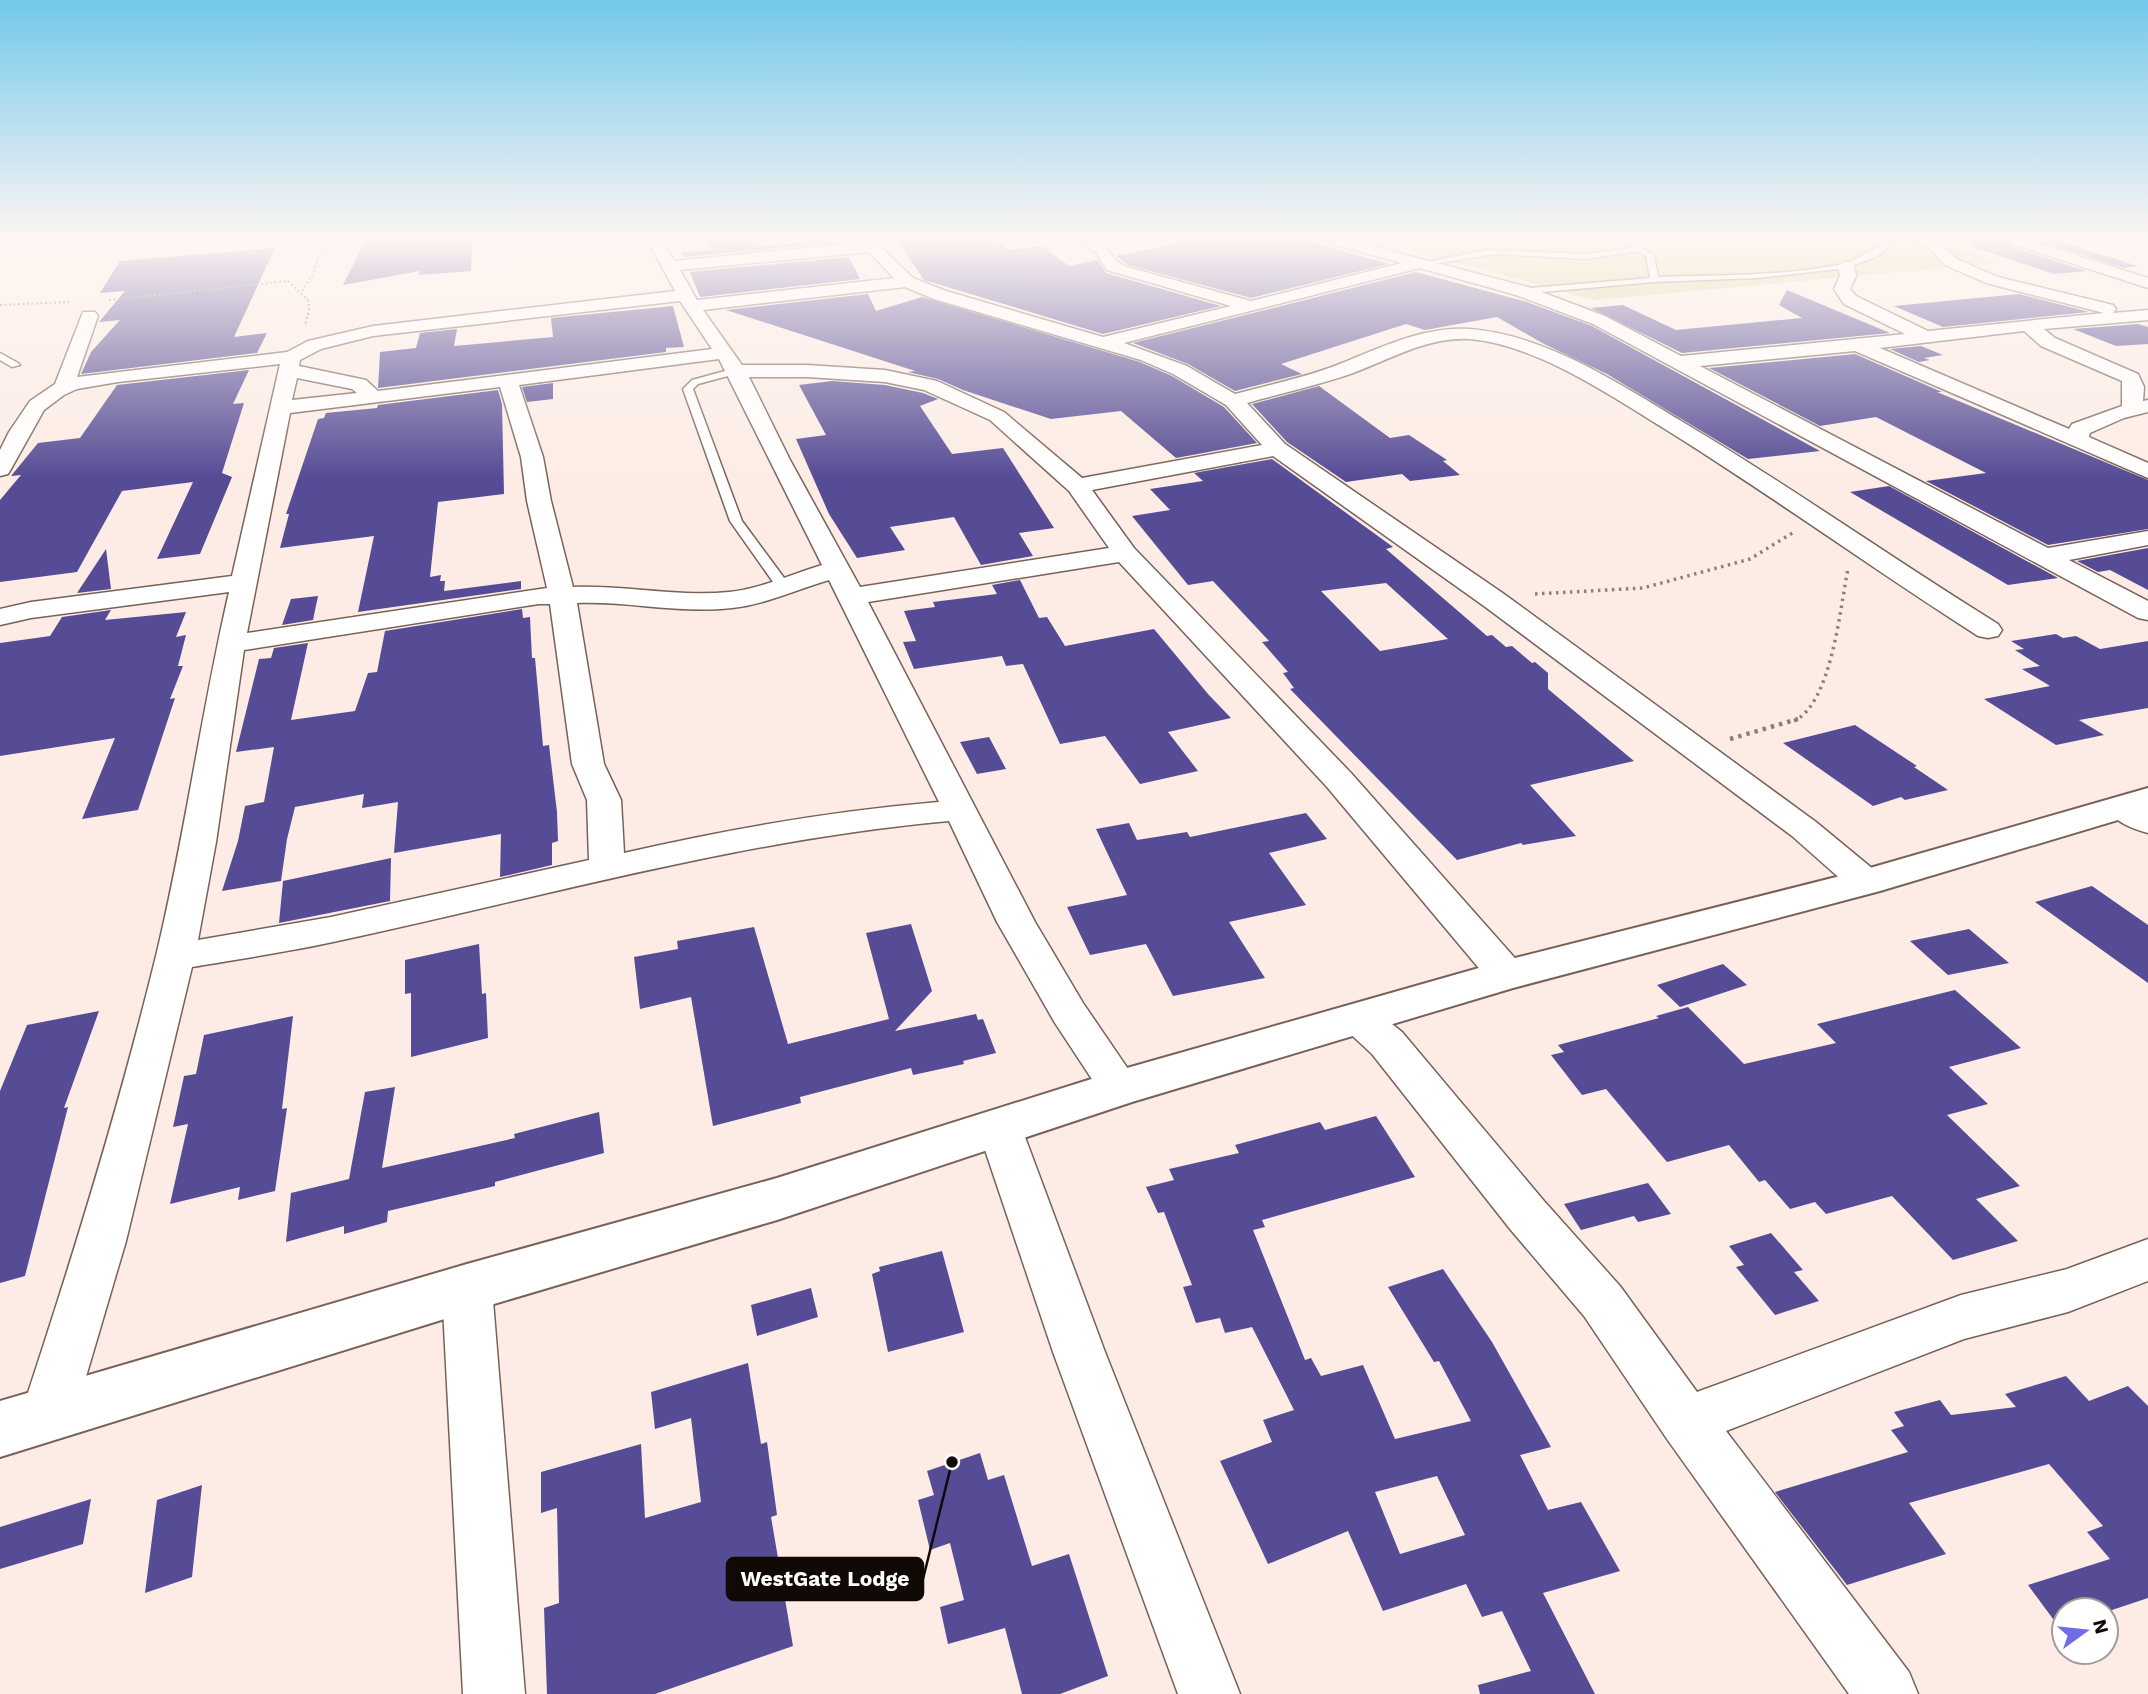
<svg xmlns="http://www.w3.org/2000/svg" width="2148" height="1694" font-family="'Work Sans',sans-serif">
  <style>
    .green { fill: #d0d795 }
    .building { fill: #564c95; fill-rule: evenodd }
    .lines { fill: none; stroke-linecap: round; stroke-linejoin: round }
    .lane-casing { stroke: #786258; stroke-width: 3 }
    .street-casing { stroke: #786258; stroke-width: 3 }
    .secondary-casing { stroke: #786258; stroke-width: 4 }
    .path-far2 { stroke: #8d807b; stroke-width: 2; stroke-dasharray: 2 2.5; stroke-linecap: butt }
    .path-far1 { stroke: #8d807b; stroke-width: 3.5; stroke-dasharray: 2.5 4.5; stroke-linecap: butt }
    .path { stroke: #8d807b; stroke-width: 4.5; stroke-dasharray: 3.5 5; stroke-linecap: butt }
    .lane { fill: #fff; fill-rule: evenodd }
    .street { fill: #fff; fill-rule: evenodd }
    .secondary { fill: #fff; fill-rule: evenodd }
    .leader { fill: none; stroke: #110906; stroke-width: 2.5 }
    .callout-dot { fill: #110906; stroke: #fff; stroke-width: 2.5 }
    .callout { fill: #110906; stroke: #110906; stroke-width: 2.5 }
    .callout-label { font-size: 21px; text-anchor: middle; font-weight: bold; fill: #fff }
  </style>
  <rect width="100%" height="100%" fill="#fcece5"/>
  <path class="green" d="M1376,241H1938H1934L1998,263L1594,300Z"/>
  <path class="building" d="M365,241H472L471,271L419,275L420,271L343,285Z
    M706,241H753L756,246L819,241L840,242L684,257L682,252L712,250Z
    M898,241H998L1009,250L1042,246L1069,266L1098,260L1106,273L1221,306L1103,334L924,280Z
    M1186,241H1308L1389,264L1251,298L1128,265L1116,256Z
    M1970,241H2007L2011,247L2087,271L2054,274L1970,246Z
    M2038,241H2057L2138,266L2124,268Z
    M275,248L234,337L267,333L257,353L81,374L91,352L120,320L99,322L125,291L100,293L120,261Z
    M849,257L860,279L700,297L690,272Z
    M1416,272L1527,302L1592,326L1820,451L1748,459L1607,374L1544,344L1497,317L1425,330L1406,324L1281,364L1302,374L1235,391L1188,364L1133,343Z
    M1787,290L1890,333L1682,353L1591,308L1623,305L1676,330L1802,318L1779,305Z
    M868,294L876,311L922,297L1140,362L1172,376L1224,407L1257,443L1176,458L1121,411L1051,419L963,390L938,379L908,372L915,371L726,310Z
    M2019,294L2089,312L1943,327L1894,306Z
    M673,306L684,347L666,348V352L378,388L380,352L416,348L420,333L457,329L454,346L553,337L551,318Z
    M2138,324L2148,327V344L2116,346L2073,329Z
    M1921,346L1943,355L1924,358L1930,360L1919,362L1890,349Z
    M1855,354L1942,392H1937L2148,480V529L2048,545L1926,481L1986,473L1876,417L1820,426L1709,368Z
    M249,370L233,404L244,403L222,473L232,477L200,554L157,559L193,482L122,491L77,572L0,582V500L21,475L11,476L38,443L80,438L117,385Z
    M832,381L885,385L923,393L938,399L920,406L952,454L1003,448L1054,528L1019,533L1033,556L981,565L954,517L890,527L905,550L857,558L829,514L796,439L826,435L799,385Z
    M553,383V399L527,402L522,387Z
    M1319,386L1390,438L1409,435L1447,460L1443,461L1460,475L1410,481L1402,474L1346,482L1287,442L1252,404Z
    M498,390L502,404L504,494L438,502L430,577L441,575L440,581H445L444,591L521,581V589L358,612L374,536L280,548L289,514H286L318,419L324,418L326,413L377,408L378,405Z
    M1272,459L1393,547L1386,549L1487,636L1492,635L1506,647L1512,646L1532,663L1535,662L1548,673V689L1634,761L1530,785L1576,836L1523,845L1521,843L1457,860L1290,689L1294,688L1283,673L1288,672L1262,642L1269,641L1213,581L1188,585L1132,516L1170,510L1150,489L1203,481L1194,473ZM1386,583L1448,639L1380,651L1321,591Z
    M1889,486L2058,578L2008,585L1850,492Z
    M2148,548V590L2110,570L2098,572L2077,561Z
    M106,549L111,589L77,593Z
    M1020,580L1039,618L1047,617L1065,646L1154,629L1208,694L1231,718L1168,732L1198,771L1140,784L1105,736L1060,744L1023,664L1006,666L1002,656L914,669L903,642L916,641L904,611L935,607L933,602L997,594L992,585Z
    M318,596L313,620L282,625L291,599Z
    M522,609L523,618L530,617L532,658H535L543,746L549,745L557,812L558,841L552,843V865L500,877L501,834L394,853L398,802L362,808L364,794L295,807L287,839L281,881L222,891L238,841L245,806L264,802L274,747L236,752L259,659L271,658L274,648L308,643L291,720L355,711L368,673L377,672L385,631Z
    M111,610L105,620L186,612L176,637L186,635L178,666H183L170,699L175,698L138,810L82,819L115,738L0,756V643L50,636L62,617Z
    M2056,634L2063,638L2076,636L2100,649L2148,641V708L2079,720L2104,735L2056,745L1984,699L2050,686L2022,669L2040,666L2015,650L2024,649L2011,641Z
    M1855,725L1917,766L1914,767L1948,790L1905,800L1901,797L1873,806L1783,743Z
    M989,737L1006,769L977,774L960,742Z
    M1306,813L1327,839L1269,853L1306,905L1229,922L1265,978L1173,996L1146,944L1090,955L1067,907L1127,895L1096,829L1129,823L1137,840L1187,832L1190,837Z
    M391,858L390,901L279,923L283,881Z
    M2092,886L2148,925V983L2035,902Z
    M911,924L932,991L895,1031L976,1014L978,1020L983,1019L996,1053L963,1061L964,1064L913,1075L911,1068L800,1097L801,1103L713,1126L691,997L640,1009L634,957L678,949L677,941L754,927L788,1044L889,1019L866,933Z
    M1969,929L2009,963L1948,975L1910,941Z
    M479,944L482,994L486,993L488,1038L411,1057V993L405,994V960Z
    M1723,964L1747,985L1680,1007L1657,985Z
    M1955,990L2021,1048L1949,1067L1988,1104L1947,1115L2020,1186L1976,1199L2018,1241L1953,1260L1892,1196L1826,1214L1815,1202L1790,1209L1765,1180L1759,1182L1729,1145L1667,1162L1606,1089L1582,1095L1551,1055L1564,1052L1558,1045L1659,1018L1656,1016L1688,1007L1744,1064L1836,1043L1817,1024Z
    M99,1011L64,1108L68,1107L25,1276L0,1283V1091L27,1025Z
    M293,1016L282,1109L287,1108L275,1191L238,1200L240,1187L170,1204L188,1124L173,1127L184,1076L196,1074L204,1035Z
    M395,1087L382,1168L515,1138L514,1134L599,1112L604,1153L495,1182V1186L388,1211L387,1222L344,1234V1226L286,1242L291,1193L349,1179L365,1092Z
    M1376,1116L1415,1177L1262,1220L1265,1227L1253,1230L1305,1360L1311,1358L1321,1376L1363,1365L1395,1439L1471,1421L1439,1361L1434,1362L1388,1287L1443,1269L1492,1342L1551,1447L1520,1455L1548,1510L1581,1502L1620,1571L1543,1593L1595,1694H1480L1478,1685L1531,1671L1502,1611L1482,1617L1466,1584L1383,1611L1348,1531L1268,1564L1220,1461L1272,1442L1263,1420L1294,1410L1252,1327L1225,1333L1220,1318L1196,1323L1183,1287L1192,1285L1164,1212L1158,1213L1146,1187L1174,1180L1169,1169L1239,1153L1235,1145L1320,1122L1325,1130ZM1437,1476L1465,1535L1400,1554L1375,1492Z
    M1648,1183L1671,1214L1638,1222L1634,1216L1581,1230L1564,1204Z
    M1771,1233L1803,1270L1794,1272L1819,1301L1775,1315L1736,1267L1744,1265L1729,1246Z
    M942,1251L964,1332L888,1352L872,1274L880,1271L879,1267Z
    M811,1288L818,1317L757,1336L751,1305Z
    M748,1363L761,1444L767,1442L777,1515L771,1517L793,1646L655,1694H547L544,1608L559,1603L557,1508L541,1513V1472L641,1444L645,1518L701,1502L691,1418L655,1429L651,1392Z
    M2066,1376L2089,1401L2128,1386L2148,1406V1598L2106,1612L2064,1610V1625L2059,1627L2028,1585L2110,1559L2087,1532L2103,1526L2049,1464L1909,1503L1946,1554L1847,1585L1775,1492L1908,1452L1891,1430L1904,1426L1894,1412L1940,1400L1951,1415L2016,1407L2005,1394Z
    M980,1453L988,1480L1004,1475L1032,1566L1069,1554L1108,1676L1060,1694H1022L1005,1628L948,1644L940,1607L964,1600L950,1543L930,1550L918,1500L934,1495L927,1471Z
    M202,1485L192,1577L145,1593L157,1500Z
    M91,1499L83,1544L0,1569V1527Z"/>
  <g class="lines">
    <g class="lane-casing">
      <path id="lane" d="M1623,241H1631L1639,245L1642,241H1649L1644,249L1654,255L1658,277C1717,275 1785,276 1843,264C1861,260 1879,240 1897,241L1875,257L1846,268L1757,278L1654,282L1522,294L1519,289L1650,278L1646,256L1638,251L1586,259L1496,254L1421,266L1417,264L1487,250L1586,254L1632,248Z
        M0,353L18,363L20,365L12,367L0,360Z
        M736,368L741,371L739,373L698,384L693,389L742,521L790,586L783,590L778,589L730,521L683,389L692,380Z"/>
    </g>
    <g class="street-casing">
      <path id="street" d="M648,241H662L674,261L875,241L913,278L946,291L1103,337L1231,306L1107,270L1097,254L1080,241C1118,241 1103,258 1127,267L1251,301L1402,263L1332,244L1329,241H1353L1528,287L1605,316L1681,356L1905,334L1844,304L1834,289L1840,276L1838,266L1846,261L1854,266L1856,276L1850,289L1856,296L1928,331L2104,313L1986,283L1945,265L1930,249L1914,241H1935L1957,259L1998,277L2113,305L2116,309L2113,313L2148,310V320L2044,329L2055,338L2138,374L2144,387L2143,401L2148,400V412L2124,418L2090,433L2089,437L2148,463V478L1855,351L1700,366L2048,548L2148,531V545L2069,560L2148,601V620L2138,618L1593,324L1516,295L1420,268L1124,343L1187,366L1235,394C1271,384 1309,377 1342,363C1382,347 1425,326 1469,329C1543,334 1619,383 1681,421C1789,485 1891,558 1998,624L2002,630L1998,636L1988,638L1978,636C1873,569 1771,495 1665,429C1610,395 1535,344 1469,339C1427,337 1391,359 1353,373C1319,385 1282,393 1247,403L1285,444L1504,594L1816,822L1879,874L1884,882L1879,890L1866,893L1853,890L1792,836L1484,606L1273,456L1092,490L1134,548L1351,773L1521,965L1527,975L1521,985L1507,989L1493,985L1327,787L1119,562L868,602L1035,922L1083,1003L1141,1088L1135,1099L1120,1104L1105,1099L1055,1023L997,922L949,821C738,840 539,898 333,942C287,952 239,959 192,967L126,1241L75,1414L67,1432L48,1439L29,1432L21,1414C71,1263 118,1111 156,956C185,836 201,713 229,592L31,618L0,625V609L31,602L232,576L280,364L118,382L77,389L64,395L44,410L11,469L8,474L0,476V450L9,432L30,401L55,384L83,312H95L98,316L77,377L287,352L308,341L373,326L675,291ZM869,252L894,278L697,300L680,270ZM905,287L934,299L1141,360L1173,374L1226,405L1262,445L1082,478L1004,412L937,381L885,370L807,365H742L703,310ZM680,301L712,349L378,391L366,380L299,366L300,360L321,349L373,336ZM2024,331L2041,346L2122,381V406L2072,424L2069,429L1880,348ZM719,359L822,565C792,574 760,589 729,592C677,597 625,585 573,587L551,501L543,457L519,385ZM749,377H807L885,382L924,390L990,420L1069,491L1109,548L860,587L790,460ZM297,378L352,389L357,393L292,400ZM500,387L521,457L527,501L547,588L247,633L290,413ZM829,580L939,802C833,811 728,829 624,853L621,800L604,764L577,603C628,601 680,614 732,608C764,605 798,589 829,580ZM539,604H550L572,764L587,800L589,860L331,917L198,940L216,842L244,650Z
        M2009,241H2031L2148,278V288L2012,244Z
        M2121,797L2148,809V833C2132,829 2114,821 2104,807L2109,800Z
        M1358,1004L1372,1008L1402,1032L1544,1201L1620,1286L1697,1392L1961,1295L2067,1269L2148,1239V1281L2068,1312L1964,1339L1726,1431L1909,1672L1918,1694H1849L1667,1439L1584,1316L1510,1229L1372,1054L1344,1028L1338,1018L1344,1008Z
        M1000,1112L1016,1117L1022,1129L1105,1352L1240,1694H1178L1053,1352L978,1129L984,1117Z
        M467,1267L484,1273L492,1288L525,1694H463L442,1288L450,1273Z"/>
    </g>
    <g class="secondary-casing">
      <path id="secondary" d="M2148,788V811L1880,891L1513,988L1132,1102L777,1220L467,1312L0,1457V1401L467,1264L777,1178L1120,1070L1507,960L1856,872Z"/>
    </g>
    <path class="path-far2" d="M302,291L313,274L324,241
      M109,300L288,281L308,300L309,310L305,325
      M0,305L69,302"/>
    <path class="path-far1" d="M1535,594L1643,588L1750,559L1794,532
      M1794,721C1832,703 1840,607 1848,569"/>
    <path class="path" d="M1730,739L1798,719"/>
    <use href="#lane" class="lane"/>
    <use href="#street" class="street"/>
    <use href="#secondary" class="secondary"/>
  </g>
  <linearGradient id="sky" x2="0" y2="1"><stop stop-color="#72c8eb"/><stop offset="0.5" stop-color="#fef6f3"/><stop offset="1" stop-color="#fef6f3" stop-opacity="0"/></linearGradient>
  <rect width="2148" height="478" fill="url(#sky)"/>
  <path class="leader" d="M952 1462L923 1579"/>
  <circle class="callout-dot" cx="952" cy="1462" r="7"/>
  <rect class="callout" x="727" y="1558" width="196" height="42" rx="7"/>
  <g class="callout-label">
    <text x="825" y="1586">WestGate Lodge</text>
  </g>
  <g transform="translate(2085 1631) rotate(75)"><circle r="33" fill="#ffffff" stroke="#a09d9b" stroke-width="2"/>
  <path d="M0-5L12 26L0 18L-12 26Z" fill="#706be6"/>
  <text y="-10" font-size="19" font-weight="bold" text-anchor="middle" fill="#110906">N</text>
  </g>
</svg>
